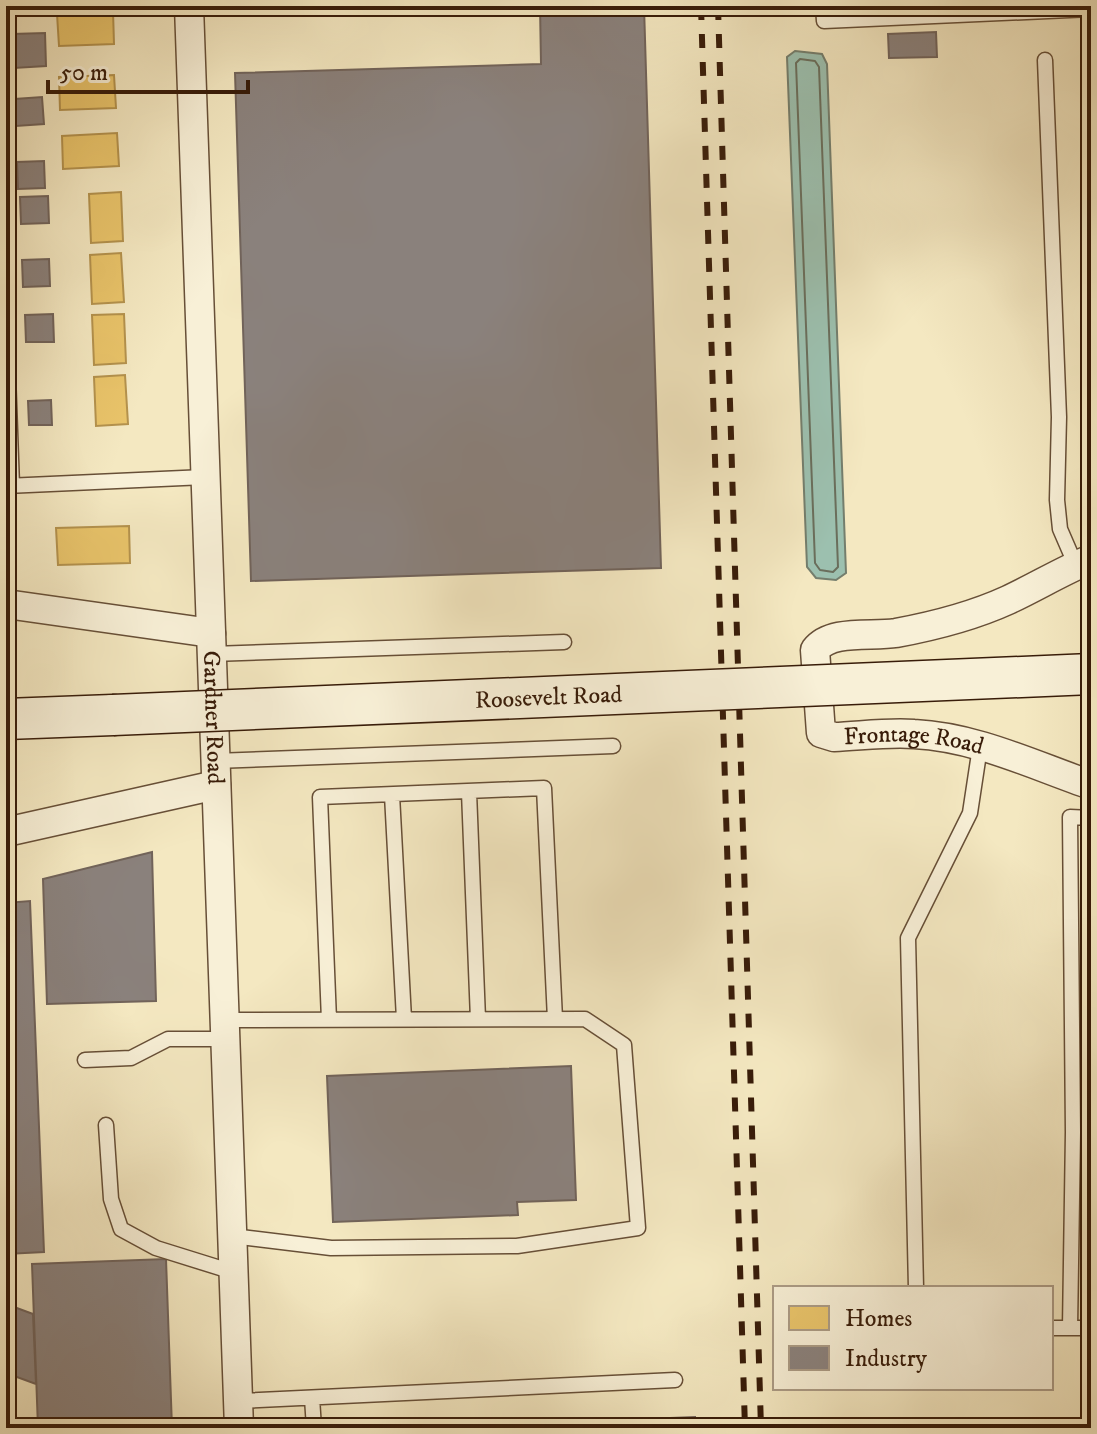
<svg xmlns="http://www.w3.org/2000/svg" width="1097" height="1434" font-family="'IM FELL DW Pica',serif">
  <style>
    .water { fill: #9cc0af; stroke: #747e6d; stroke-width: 2 }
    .homes { fill: #e9c46a; stroke: #b4924d; stroke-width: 2 }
    .industry { fill: #8a817c; stroke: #71635a; stroke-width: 2 }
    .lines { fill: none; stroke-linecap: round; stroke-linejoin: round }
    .shore { stroke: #6a6e5c; stroke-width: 2 }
    .lane-casing { stroke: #674f37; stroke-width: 17 }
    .street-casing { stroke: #674f37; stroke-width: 31 }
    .secondary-casing { stroke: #381c09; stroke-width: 43 }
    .lane { stroke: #f8f0d7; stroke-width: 14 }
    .street { stroke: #f8f0d7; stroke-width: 28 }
    .secondary { stroke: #f8f0d7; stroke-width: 40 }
    .rail { stroke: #381c09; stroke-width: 6; stroke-dasharray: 14 14; stroke-linecap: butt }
    .secondary-bridge-casing { stroke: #381c09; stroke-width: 43; stroke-linecap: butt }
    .secondary-bridge { stroke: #f8f0d7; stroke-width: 40 }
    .labels { text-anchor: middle; stroke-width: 8; stroke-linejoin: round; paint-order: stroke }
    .street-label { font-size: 24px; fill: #381c09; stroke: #f8f0d7 }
  </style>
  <rect width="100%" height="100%" fill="#f4e8c1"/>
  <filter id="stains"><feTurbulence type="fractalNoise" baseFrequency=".0025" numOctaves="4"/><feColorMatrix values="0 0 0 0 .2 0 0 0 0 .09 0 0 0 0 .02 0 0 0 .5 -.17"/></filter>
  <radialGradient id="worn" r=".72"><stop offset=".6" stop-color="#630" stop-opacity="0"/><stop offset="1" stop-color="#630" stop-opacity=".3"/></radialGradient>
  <path class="water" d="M795,51L822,54L827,64L846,573L836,580L816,578L807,567L787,57Z"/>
  <path class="homes" d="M113,11L114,44L59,46L57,14Z
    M114,75L116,108L60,110L59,77Z
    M117,133L119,166L63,169L62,136Z
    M121,192L123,241L91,243L89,194Z
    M121,253L124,302L92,304L90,255Z
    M124,314L126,363L94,365L92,315Z
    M125,375L128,424L96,426L94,377Z
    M129,526L130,563L58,565L56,528Z"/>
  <path class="industry" d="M540,6H644L661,568L251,581L235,73L541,64Z
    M936,32L937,57L889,58L888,34Z
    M45,33L46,66L14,68L12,34Z
    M42,97L44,124L16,126L15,99Z
    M44,161L45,188L18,189L17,162Z
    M48,196L49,223L21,224L20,197Z
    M49,259L50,286L23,287L22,260Z
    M53,314L54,342H26L25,315Z
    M51,400L52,425H29L28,401Z
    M152,852L156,1001L47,1004L43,879Z
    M6,887V903L30,901L44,1252L6,1254Z
    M571,1066L576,1200L517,1202L518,1215L333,1222L327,1076Z
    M166,1259L172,1428H38L32,1264Z
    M6,1304L33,1314L36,1384L6,1373Z
    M695,1417V1428H408Z"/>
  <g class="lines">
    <path class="shore" d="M800,59L815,61L819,67L838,567L833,572L820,570L815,563L796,63Z"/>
    <g class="lane-casing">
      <path id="lane" d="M823,6L824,21L1091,9
        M1045,60L1059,417L1057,500L1060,529L1076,566
        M6,320L12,486
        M6,486L205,477
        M212,654L564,642
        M215,761L613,746
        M469,792L478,1019
        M392,795L404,1019
        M225,1020L585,1019L624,1045L638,1228L517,1246L331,1248L232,1236
        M329,1020L320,797L544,788L555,1019
        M85,1060L131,1058L168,1039H225
        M106,1125L111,1199L121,1229L156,1248L233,1272
        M916,1288L908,938L970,813L980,747
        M1051,1328H1091
        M1070,1328L1073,1132L1070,817L1091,818
        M312,1398L314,1428
        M238,1401L675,1380"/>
    </g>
    <g class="street-casing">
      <g id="street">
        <path id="s1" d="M189,6L239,1428"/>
        <path id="s2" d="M1091,559C1062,571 1036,587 1008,600C973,616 934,626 896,633C871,637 831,629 815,650L821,733L834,737C860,736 888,732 914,734C976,737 1033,765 1091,785"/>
        <path d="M6,604L211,633"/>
        <path d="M6,832L216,785"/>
      </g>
    </g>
    <g class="secondary-casing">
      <path id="secondary" d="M6,719L113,715"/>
    </g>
    <use href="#lane" class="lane"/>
    <use href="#street" class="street"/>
    <use href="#secondary" class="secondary"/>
    <path class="rail" d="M701,6L745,1428
      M718,6L761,1428"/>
    <g class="secondary-bridge-casing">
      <g id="secondary-bridge">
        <path id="s3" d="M113,715L1091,674"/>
      </g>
    </g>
    <use href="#secondary-bridge" class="secondary-bridge"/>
  </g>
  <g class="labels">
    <g class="street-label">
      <text dy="8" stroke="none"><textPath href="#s3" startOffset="436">Roosevelt Road</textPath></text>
      <text dy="8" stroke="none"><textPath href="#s1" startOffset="712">Gardner Road</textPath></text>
      <text dy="8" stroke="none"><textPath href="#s2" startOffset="472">Frontage Road</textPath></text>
    </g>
  </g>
  <rect width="1097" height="1434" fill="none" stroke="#f4e8c1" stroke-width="32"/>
  <rect x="8" y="8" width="1081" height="1418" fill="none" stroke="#381c09" stroke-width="4"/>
  <rect x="16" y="16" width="1065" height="1402" fill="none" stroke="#381c09" stroke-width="2"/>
  <rect x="773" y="1286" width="280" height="104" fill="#f8f0d7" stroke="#ab9b85" stroke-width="2"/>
  <rect x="789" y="1306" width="40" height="24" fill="#e9c46a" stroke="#ab9b85" stroke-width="2"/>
  <text x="845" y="1326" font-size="24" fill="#381c09">Homes</text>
  <rect x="789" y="1346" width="40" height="24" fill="#8a817c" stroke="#ab9b85" stroke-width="2"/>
  <text x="845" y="1366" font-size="24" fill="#381c09">Industry</text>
  <path d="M48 80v12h200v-12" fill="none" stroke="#381c09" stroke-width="4"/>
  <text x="60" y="80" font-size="24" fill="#381c09" stroke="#f8f0d7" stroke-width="6" paint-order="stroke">50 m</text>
  <rect width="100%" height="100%" filter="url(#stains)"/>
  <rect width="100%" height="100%" fill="url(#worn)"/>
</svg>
